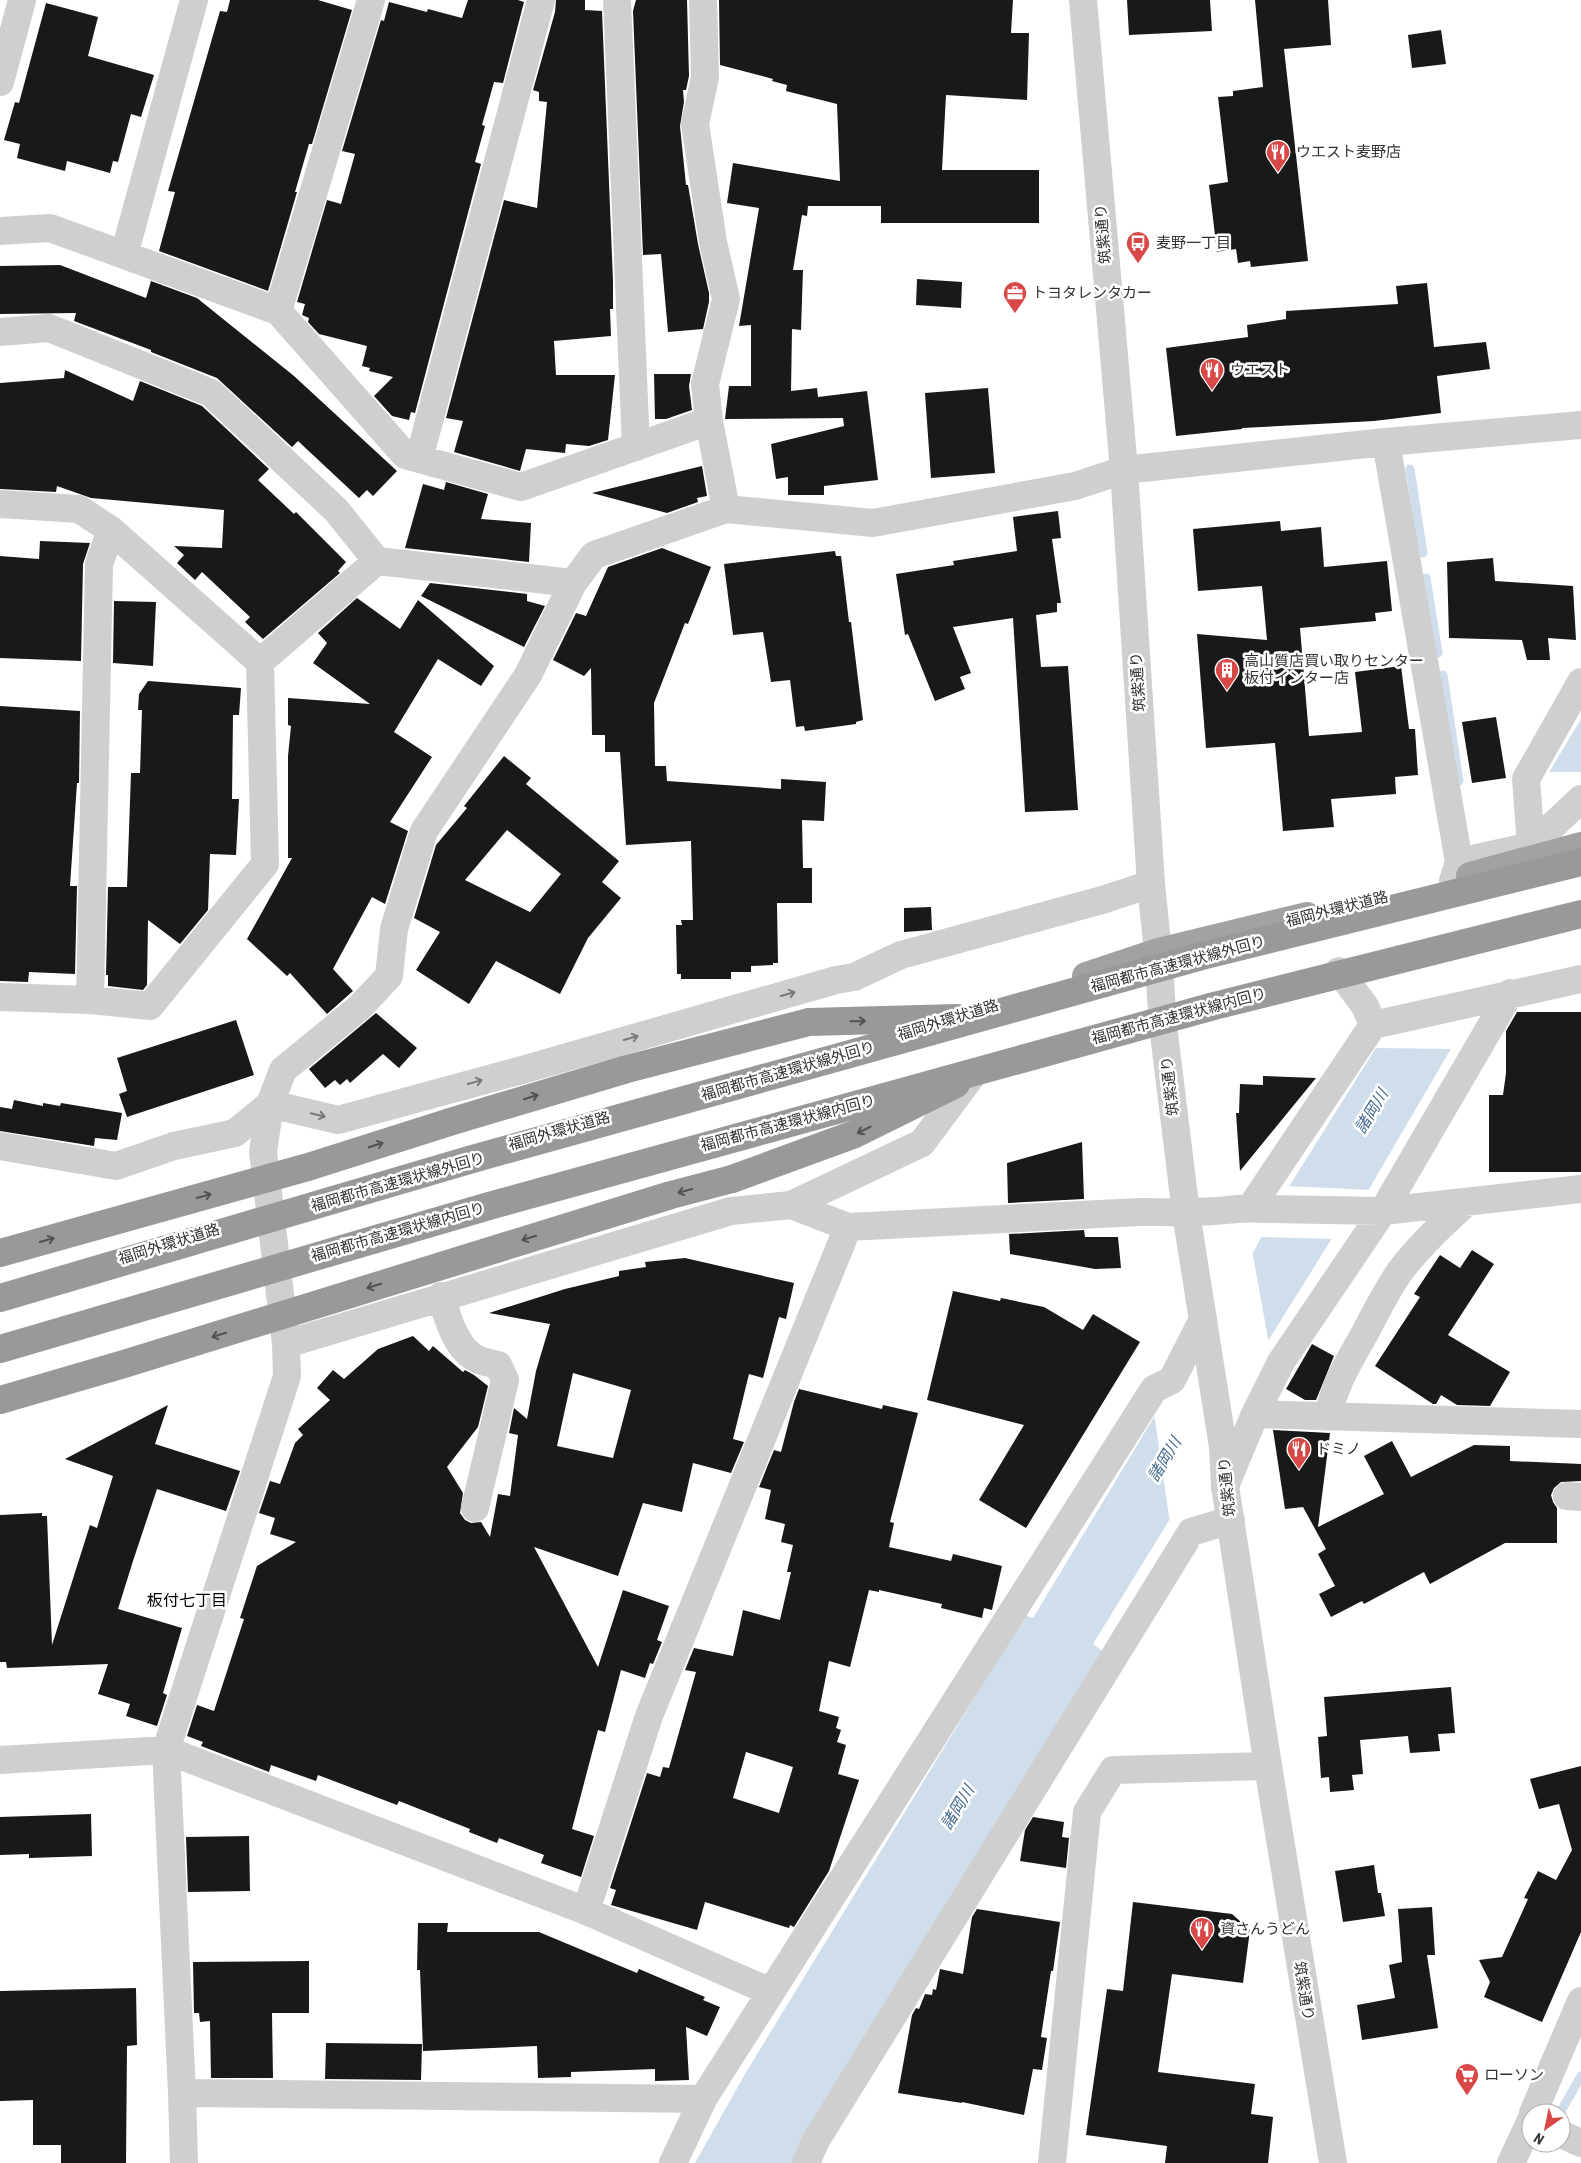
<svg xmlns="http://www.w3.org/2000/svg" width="1581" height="2163" font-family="'Roboto Condensed','Noto Sans JP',sans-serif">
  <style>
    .water { fill: #d0deeb }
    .pier { fill: #fff }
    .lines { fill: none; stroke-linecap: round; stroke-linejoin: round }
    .stream { stroke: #d0deeb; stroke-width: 9 }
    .building { fill: #191919; fill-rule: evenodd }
    .minor { stroke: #cfcfcf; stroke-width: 28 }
    .tertiary { stroke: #cfcfcf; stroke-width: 28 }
    .trunk { stroke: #a2a2a2; stroke-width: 28 }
    .motorway { stroke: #999; stroke-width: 28 }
    .motorway-bridge { stroke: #999; stroke-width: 28 }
    .oneway { stroke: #797979 }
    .oneway2 { stroke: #515151 }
    .labels { text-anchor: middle; stroke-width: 5; stroke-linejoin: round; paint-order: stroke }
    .poi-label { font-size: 15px; fill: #323232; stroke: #fff; text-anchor: start }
    .street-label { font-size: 15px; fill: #323232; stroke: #fff }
    .water-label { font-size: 16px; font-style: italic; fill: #466c8e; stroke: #fff }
    .neighbourhood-label { font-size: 16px; fill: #000; stroke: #fff }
  </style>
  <rect width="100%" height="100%" fill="#fff"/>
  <path class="water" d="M1581,719V826L1365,1196L1331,1240L1268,1341L1170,1519L1093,1644L1104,1652L801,2163H695L745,2074L1025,1615L1033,1618L1254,1251L1283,1196L1548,774Z"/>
  <path class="pier" d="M1547,772H1581V831L1454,1049L1376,1048L1406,997Z
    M1286,1186L1372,1190L1335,1239L1258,1237Z
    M1252,1250L1269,1344L1170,1523L1154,1413Z"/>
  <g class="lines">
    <path class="stream" d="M1410,469L1423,553
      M1426,578L1438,653
      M1443,675L1459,781
      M1540,2103L1560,2113L1581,2076"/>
  </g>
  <path class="building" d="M230,0H318L352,10L312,144H309L295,192H297L268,291L159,251L175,192L168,191L220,11L227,12Z
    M468,0H518L524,2L503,83L494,82L482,125L485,126L475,162L481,164L415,413L411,412L409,420L392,416L374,396L393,377L369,371L370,368L362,366L367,346L319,334L308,322L309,318L302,315L305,304L297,302L327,200L341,204L355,154L342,151L381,20L384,21L389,2L427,12L428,9L462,18Z
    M556,0H585V10L602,11L613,281V309H610L611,336L554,341L556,375H615L608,440L589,446L566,444L565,453L526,449L520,471L454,452L463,421L446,418L504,200L537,208L547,102L539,101V92L533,90L555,12Z
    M636,0H687L689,76L686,90H683L684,102L680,126L686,185H688L698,244L709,293V302L703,329L668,332L661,254L643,255L633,11Z
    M719,0H1013L1011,33H1029L1027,100L946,95L942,170H1039V223H881V206H808L807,216L802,215L793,270H803L801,330L792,329L791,391L817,388L818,397L867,391L878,480L824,486V495H788V477L776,479L771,444L844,426L843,418L725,419L729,386H751V325L739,326L759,208L727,203L733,163L840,181L837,104L786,91L787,85L772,81L773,79L720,65Z
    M1127,0H1210L1212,31L1129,35Z
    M1255,0H1328L1331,45L1284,49L1308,261L1251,267L1250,261L1238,263L1236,249L1217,252L1209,185L1228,182L1218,97L1233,96V91L1263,87Z
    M46,3L98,17L88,56L154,75L141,117L131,114L118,162L113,161L110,173L67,161L65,171L17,158L20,144L4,140L15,102L19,103Z
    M1441,30L1446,64L1412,68L1408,35Z
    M60,265L146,298L151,281L197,298L294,376L397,471L373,496L367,490L359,498L298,441L292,447L217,378L151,352V350L74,321L76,313L0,314V266Z
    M917,279L962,282L961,308L916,305Z
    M1427,283L1434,347L1486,342L1490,369L1437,376L1441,413L1374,421L1242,428V429L1176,436L1166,348L1248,337L1247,325L1286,319V311L1398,304L1396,286Z
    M65,370L133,401L140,381L202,406L269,469L258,480L294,514L296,512L346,562L338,571L340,573L263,639L245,622L250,617L202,572L195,580L177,563L184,555L174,546L222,548L224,510L91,498L57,486L56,492L0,489V383L64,378Z
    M654,374H691L689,386L692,410L666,419H655Z
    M988,388L995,473L931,478L925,393Z
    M702,466L707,496L697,498L698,502L667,513L592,493Z
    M446,482L488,494L481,519L531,523L529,562L405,548L423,484L444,490Z
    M1058,511L1061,538L1052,539L1061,603H1057V612L1036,615L1041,667L1068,666L1078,810L1025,812L1013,618L953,627L971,673L960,677L965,689L935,701L908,634L905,635L896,574L954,565L953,561L1017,551L1013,517Z
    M1280,521L1281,531L1321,527L1324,567L1387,561L1392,611L1375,613L1376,621L1300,628L1309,736L1362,732L1355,672L1401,666L1409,729H1415L1418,775L1395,777L1396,794L1331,799L1334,827L1283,831L1275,743L1206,748L1197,634L1267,640L1262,586L1198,591L1193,529Z
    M40,541L90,543L83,564L81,661L0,658V556L39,559Z
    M662,548L711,567L688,624L685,623L654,703L655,766H666L667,781L781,789V779L826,782L824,821L802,820L803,868H812V903H777L778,963H773V965L751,966V972H731V979H681V974H677L676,925H682L681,920H693L691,841L626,845L620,752H605V735H592L591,668L584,676L553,660L576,613L586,616L608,567Z
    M835,551L836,556H841L849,622H851L863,720L856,722V724L805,731L804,726L796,727L790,680L771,682L763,632L733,635L724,564Z
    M1493,558L1495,581L1573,586L1576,640L1548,638L1550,660H1527L1522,640L1449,638L1447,562Z
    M430,583L527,594V601L545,606L524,647L421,596Z
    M357,598L400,629L418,600L494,666L481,686L438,659L394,732L432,757L390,822L408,831L385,904L372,897L333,969L353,991L327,1014L290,973L287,976L247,939L292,858H288V756L291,726L288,725V698L370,704L313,663L327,643L318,633Z
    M114,601L156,602L153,666L113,663Z
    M148,681L241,688L239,715H233L232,799H239L236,855L210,854L208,910L180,944L148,920L147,985L143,990L108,986V975H106L108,887H127L131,773H140L142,710H138L139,694Z
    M0,706L80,711L79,783H77L70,886H77L75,974L29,972L28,982L0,981Z
    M1496,717L1506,778L1472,783L1462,722Z
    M504,756L531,778L526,784L619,861L602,882L621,898L588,938L560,994L496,961L469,1004L416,970L440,932L414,918L436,845L467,808L464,806ZM507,830L561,874L530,912L465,880Z
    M931,907L932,930L904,932V908Z
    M1517,1012H1581V1172H1489V1095H1503L1506,1073V1031Z
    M376,1013L417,1048L399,1068L383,1054L350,1083L347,1079L340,1085L335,1080L325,1088L309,1069Z
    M236,1020L254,1075L127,1117L119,1094L127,1091L117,1058Z
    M1263,1076L1316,1078L1240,1171L1236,1113H1239L1240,1084L1263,1085Z
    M14,1100L43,1106V1103L60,1106L61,1103L122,1113L117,1140L95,1138L94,1146L0,1131V1107L12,1109Z
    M1082,1142L1084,1199L1008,1203L1007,1163Z
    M1084,1230L1085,1237H1118L1121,1268L1095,1269L1010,1254L1009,1234Z
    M1472,1250L1494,1264L1448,1335L1510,1372L1490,1406L1457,1405L1441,1395L1436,1404H1433L1375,1366L1420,1297L1414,1294L1440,1255L1460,1268Z
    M685,1258L794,1283L786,1319L779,1317L763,1378L749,1374L733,1439L744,1442L731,1473L693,1463L682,1512L643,1503L618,1576L534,1547L598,1667L623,1590L669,1606L657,1640L662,1642L653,1664L650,1663L645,1678L621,1670L605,1732L598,1730L572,1829L594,1836L581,1877L541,1863L544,1855L499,1838L497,1843L469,1832L470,1829L399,1801L397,1805L318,1775L316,1781L271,1765L269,1772L201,1746L203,1742L187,1736L197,1705L214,1711L244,1619L240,1618L257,1566L296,1542L270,1534L275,1518L259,1513L270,1481L280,1484L295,1443L303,1435L298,1429L330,1400L317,1388L333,1370L344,1379L378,1349L413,1336L429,1351L433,1346L463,1372L465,1370L474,1375L488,1386L478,1427L447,1467L463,1493L460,1513L465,1520L471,1523L481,1522L490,1537L498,1494L510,1496L518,1435L509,1433L514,1408L527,1419L536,1371L550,1324L489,1313L565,1289L619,1276V1271L646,1267L645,1262ZM573,1373L631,1390L613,1458L557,1446Z
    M953,1291L1000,1301L1001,1298L1044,1307L1083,1330L1093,1314L1140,1342L1026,1528L979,1500L1024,1425L927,1400Z
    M1312,1344L1334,1356L1316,1400H1305L1286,1389Z
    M799,1389L882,1409L883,1405L918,1413L890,1522L894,1523L889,1547L951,1561L953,1554L1002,1566L992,1610L984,1608L982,1618L941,1608L942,1604L879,1590V1592L869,1590L850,1667L829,1661L819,1711L839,1717L836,1728L841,1730L837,1742L846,1745L838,1774L859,1780L829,1871L794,1927L790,1925L789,1928L705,1902L697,1930L611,1905L616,1890L610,1888L647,1773L660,1777L663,1767L669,1768L696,1672L685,1670L694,1648L733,1656L743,1610L780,1620L791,1572H787L793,1545L781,1542L785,1524L765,1519L771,1490L759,1487L774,1450L781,1452L794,1402ZM746,1752L793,1767L779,1813L733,1798Z
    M168,1405L155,1444L240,1471L226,1511L157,1489L133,1561L118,1609L182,1628L163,1693L167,1695L157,1726L126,1716L130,1704L98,1694L108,1664L7,1668L6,1662H0V1515L42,1513V1516H47L52,1645L90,1525L97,1528L113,1476L65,1459Z
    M1273,1430L1330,1433L1318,1527L1384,1494L1364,1456L1392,1441L1411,1477L1474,1445L1510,1446V1461L1581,1464V1481L1561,1482L1554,1488L1551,1495L1553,1502L1557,1508V1543H1505L1430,1584L1424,1572L1364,1604L1362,1601L1331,1617L1319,1594L1335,1586L1318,1554L1326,1549L1303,1507L1285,1509Z
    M1451,1687L1455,1733L1438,1734L1440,1751L1410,1753L1408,1736L1360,1740L1363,1774L1352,1775L1354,1790L1330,1792L1329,1777L1321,1778L1318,1737L1327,1736L1324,1697Z
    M1581,1766V1932L1542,2022L1484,1997L1490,1982L1479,1960L1502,1957L1528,1899L1524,1898L1538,1871L1556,1880L1572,1850L1559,1804L1539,1809L1530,1779Z
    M91,1814L92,1856L29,1858V1854L0,1855V1817Z
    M1033,1817L1064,1822L1062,1837L1069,1838L1066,1868L1020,1861L1025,1830Z
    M249,1836L250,1891L188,1892L186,1837Z
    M1374,1865L1378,1893H1381L1385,1916L1343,1922L1335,1871Z
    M1133,1902L1232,1914L1250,1930L1243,1983L1172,1974L1158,2072L1255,2084L1251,2114L1273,2117L1268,2163H1165L1167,2146L1086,2135L1107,1989L1123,1991Z
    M1432,1907L1435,1955H1427L1438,2028L1362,2040L1357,2005L1395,1998L1389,1965L1402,1962L1398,1909Z
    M977,1909L1060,1922L1053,1971H1051L1041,2037L1047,2038L1042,2070L1033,2069L1024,2115L962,2102V2103L898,2093L912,2015L916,2008L919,2009L925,1994L932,1995L933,1989L936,1990L940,1969L963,1974L972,1917Z
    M418,1923H448L447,1932H539L637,1973L639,1969L705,1997L703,2000L720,2007L707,2036L686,2027L689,2080L655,2081V2069L571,2072V2077L538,2078L537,2046L423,2051L420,1970H417Z
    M309,1961V2013H272L273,2078H211L210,2021L200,2022L199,2013H194L193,1962Z
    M136,1988L137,2045L127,2046L126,2163H61V2145H33V2100L0,2101V1991Z
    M326,2043L422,2044L421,2080L325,2079Z"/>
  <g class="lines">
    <path class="minor" d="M617,0L636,447
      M703,0L705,77L695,124L713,242L726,299L705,384L709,421L726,509
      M0,82L22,0
      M0,231L50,228L278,311L405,455L521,487L709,421
      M124,255L194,0
      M278,311L371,0
      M0,332L49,328L211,393L336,510L377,561
      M1386,442L1459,862L1453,881
      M419,459L541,0
      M0,504L79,509L111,530L260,662L377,561L573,583L594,555L726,509L873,523L1075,486L1124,470L1386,442L1581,425
      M1531,846L1526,779L1581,682
      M1459,862L1531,846L1581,799
      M1339,971L1365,1006L1373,1025
      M0,997L90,1000L99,564L111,530
      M90,1000L150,1006L265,864L260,662
      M270,1104L338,1120L522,1070L836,980L854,977L901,955L1102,900L1151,884
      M0,1146L116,1166L174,1146L235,1133L270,1104
      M791,1205L922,1143L971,1077
      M1251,1207L1373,1025L1581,979
      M441,1296C447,1316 455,1347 475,1358C481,1362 491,1363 498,1365L505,1380L475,1508
      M286,1344L731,1211L791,1205L848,1227L1139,1212C1164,1212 1189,1213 1214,1211C1230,1210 1247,1207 1264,1209L1383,1211L1581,1189
      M1255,1414L1581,1424
      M1328,1417C1333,1388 1347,1365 1361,1340C1374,1317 1385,1292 1401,1270C1420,1245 1444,1223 1467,1202
      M1225,1486L1255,1414L1281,1362L1383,1211L1510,993
      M1567,1496L1581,1497
      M0,1760L166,1750L586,1911L771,1992
      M586,1911L649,1716L848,1227
      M182,2093L166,1750L287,1376L286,1344L263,1152L270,1104L283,1070L360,1007L389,976L394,929L424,831L528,675L573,583
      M1533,2113L1581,2001
      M1561,2134L1581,2143
      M184,2163L182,2093L703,2099
      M673,2163L703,2099L1154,1389L1172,1380L1203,1319
      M806,2163L815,2142L1191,1532L1231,1520
      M1052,2163L1087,1812L1113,1770L1268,1766
      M1511,2163L1531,2120"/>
    <path class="tertiary" d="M1083,0L1124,470L1151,884L1158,952L1163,1026L1186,1213L1223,1447L1225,1486L1268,1766L1333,2163"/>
    <path class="trunk" d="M1470,876L1581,846
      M1086,976L1158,952L1307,916"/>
    <path class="motorway" d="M809,1022L957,1018
      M732,1179L855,1134L956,1084"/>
    <path class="motorway-bridge" d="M0,1253L308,1167L453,1121L627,1069L809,1022
      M0,1298L469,1160L1202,956L1581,862
      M0,1349L489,1206L1214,1006L1581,914
      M0,1400L124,1364L671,1195L732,1179"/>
  </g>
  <defs><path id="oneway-shaft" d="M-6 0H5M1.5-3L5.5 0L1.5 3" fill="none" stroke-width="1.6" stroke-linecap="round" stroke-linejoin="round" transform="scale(1.25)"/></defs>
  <g class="oneway">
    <use href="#oneway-shaft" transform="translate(788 994) rotate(-16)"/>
    <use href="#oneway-shaft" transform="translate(631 1038) rotate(-16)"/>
    <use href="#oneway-shaft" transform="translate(475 1082) rotate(-15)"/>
    <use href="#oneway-shaft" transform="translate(318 1115) rotate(13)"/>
  </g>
  <g class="oneway2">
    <use href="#oneway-shaft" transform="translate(858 1021) rotate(-1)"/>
    <use href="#oneway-shaft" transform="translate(531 1097) rotate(-17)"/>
    <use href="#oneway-shaft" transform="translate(864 1130) rotate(154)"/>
    <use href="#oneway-shaft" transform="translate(376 1145) rotate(-18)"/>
    <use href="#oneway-shaft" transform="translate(685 1191) rotate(165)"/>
    <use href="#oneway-shaft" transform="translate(204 1196) rotate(-15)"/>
    <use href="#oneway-shaft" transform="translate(529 1238) rotate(163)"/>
    <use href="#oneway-shaft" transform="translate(47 1240) rotate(-16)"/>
    <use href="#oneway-shaft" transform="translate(374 1286) rotate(163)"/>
    <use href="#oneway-shaft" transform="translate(219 1335) rotate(163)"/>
  </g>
  <defs>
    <g id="restaurant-pin" transform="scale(1.25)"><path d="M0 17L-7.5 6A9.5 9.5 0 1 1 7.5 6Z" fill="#d74846" stroke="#fff"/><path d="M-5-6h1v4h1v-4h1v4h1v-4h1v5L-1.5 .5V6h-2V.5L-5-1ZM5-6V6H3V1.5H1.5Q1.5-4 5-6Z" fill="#fff"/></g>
    <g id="bus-pin" transform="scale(1.25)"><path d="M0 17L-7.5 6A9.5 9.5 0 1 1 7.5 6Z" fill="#d74846" stroke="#fff"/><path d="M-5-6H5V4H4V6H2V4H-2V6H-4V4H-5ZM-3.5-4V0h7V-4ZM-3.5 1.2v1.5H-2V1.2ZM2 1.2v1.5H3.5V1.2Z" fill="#fff"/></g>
    <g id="office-pin" transform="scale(1.25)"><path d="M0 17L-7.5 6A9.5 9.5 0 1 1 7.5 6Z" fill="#d74846" stroke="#fff"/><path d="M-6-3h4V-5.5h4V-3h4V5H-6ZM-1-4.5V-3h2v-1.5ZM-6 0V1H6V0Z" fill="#fff"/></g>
    <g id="building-pin" transform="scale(1.25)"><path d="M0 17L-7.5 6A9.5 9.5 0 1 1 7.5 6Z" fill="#d74846" stroke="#fff"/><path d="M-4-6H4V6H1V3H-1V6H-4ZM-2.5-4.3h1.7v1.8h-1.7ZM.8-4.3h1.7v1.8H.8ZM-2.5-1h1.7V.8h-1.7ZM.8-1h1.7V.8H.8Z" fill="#fff"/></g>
    <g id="supermarket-pin" transform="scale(1.25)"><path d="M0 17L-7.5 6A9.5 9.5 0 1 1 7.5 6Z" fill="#d74846" stroke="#fff"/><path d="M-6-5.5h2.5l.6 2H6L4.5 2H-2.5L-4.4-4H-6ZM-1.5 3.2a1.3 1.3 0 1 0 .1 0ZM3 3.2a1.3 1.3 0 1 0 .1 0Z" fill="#fff"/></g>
  </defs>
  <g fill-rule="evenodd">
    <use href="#restaurant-pin" x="1278" y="152"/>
    <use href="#bus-pin" x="1138" y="243"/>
    <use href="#office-pin" x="1015" y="293"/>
    <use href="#restaurant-pin" x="1212" y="370"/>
    <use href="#building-pin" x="1227" y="670"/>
    <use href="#restaurant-pin" x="1299" y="1449"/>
    <use href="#restaurant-pin" x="1202" y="1929"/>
    <use href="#supermarket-pin" x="1467" y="2075"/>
  </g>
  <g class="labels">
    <g class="poi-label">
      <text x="1296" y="157">ウエスト麦野店</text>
      <text x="1156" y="248">麦野一丁目</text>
      <text x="1032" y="298">トヨタレンタカー</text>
      <text x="1230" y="375">ウエスト</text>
      <text x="1244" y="666">高山質店買い取りセンター<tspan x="1244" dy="17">板付インター店</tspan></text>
      <text x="1316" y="1454">ドミノ</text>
      <text x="1220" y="1934">資さんうどん</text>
      <text x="1484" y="2080">ローソン</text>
    </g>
    <g class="street-label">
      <text transform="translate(1103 234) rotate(-95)" y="5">筑紫通り</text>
      <text transform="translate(1138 682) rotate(-94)" y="5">筑紫通り</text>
      <text transform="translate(1337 909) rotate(-14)" y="5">福岡外環状道路</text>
      <text transform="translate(1178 964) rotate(-15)" y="5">福岡都市高速環状線外回り</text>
      <text transform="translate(1179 1016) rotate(-15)" y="5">福岡都市高速環状線内回り</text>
      <text transform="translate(948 1020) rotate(-17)" y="5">福岡外環状道路</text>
      <text transform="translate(788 1071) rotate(-16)" y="5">福岡都市高速環状線外回り</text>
      <text transform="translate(1170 1086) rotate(-97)" y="5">筑紫通り</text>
      <text transform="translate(788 1123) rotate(-15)" y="5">福岡都市高速環状線内回り</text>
      <text transform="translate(559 1131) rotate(-16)" y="5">福岡外環状道路</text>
      <text transform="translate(398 1182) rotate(-16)" y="5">福岡都市高速環状線外回り</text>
      <text transform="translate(398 1232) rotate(-16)" y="5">福岡都市高速環状線内回り</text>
      <text transform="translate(169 1244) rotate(-17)" y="5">福岡外環状道路</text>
      <text transform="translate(1227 1487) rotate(-96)" y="5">筑紫通り</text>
      <text transform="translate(1304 1991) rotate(81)" y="5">筑紫通り</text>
    </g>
    <g class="water-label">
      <text transform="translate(1371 1111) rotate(-59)" y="6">諸岡川</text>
      <text transform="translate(1164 1459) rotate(-59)" y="6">諸岡川</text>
      <text transform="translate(957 1807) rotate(-59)" y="6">諸岡川</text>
    </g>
    <g class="neighbourhood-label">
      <text x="187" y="1606">板付七丁目</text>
    </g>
  </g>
  <g transform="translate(1546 2128) rotate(213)"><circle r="24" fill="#ffffff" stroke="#adadad"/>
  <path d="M0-4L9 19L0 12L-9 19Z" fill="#d74846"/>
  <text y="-8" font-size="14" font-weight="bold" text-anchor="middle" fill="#323232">N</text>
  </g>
</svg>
